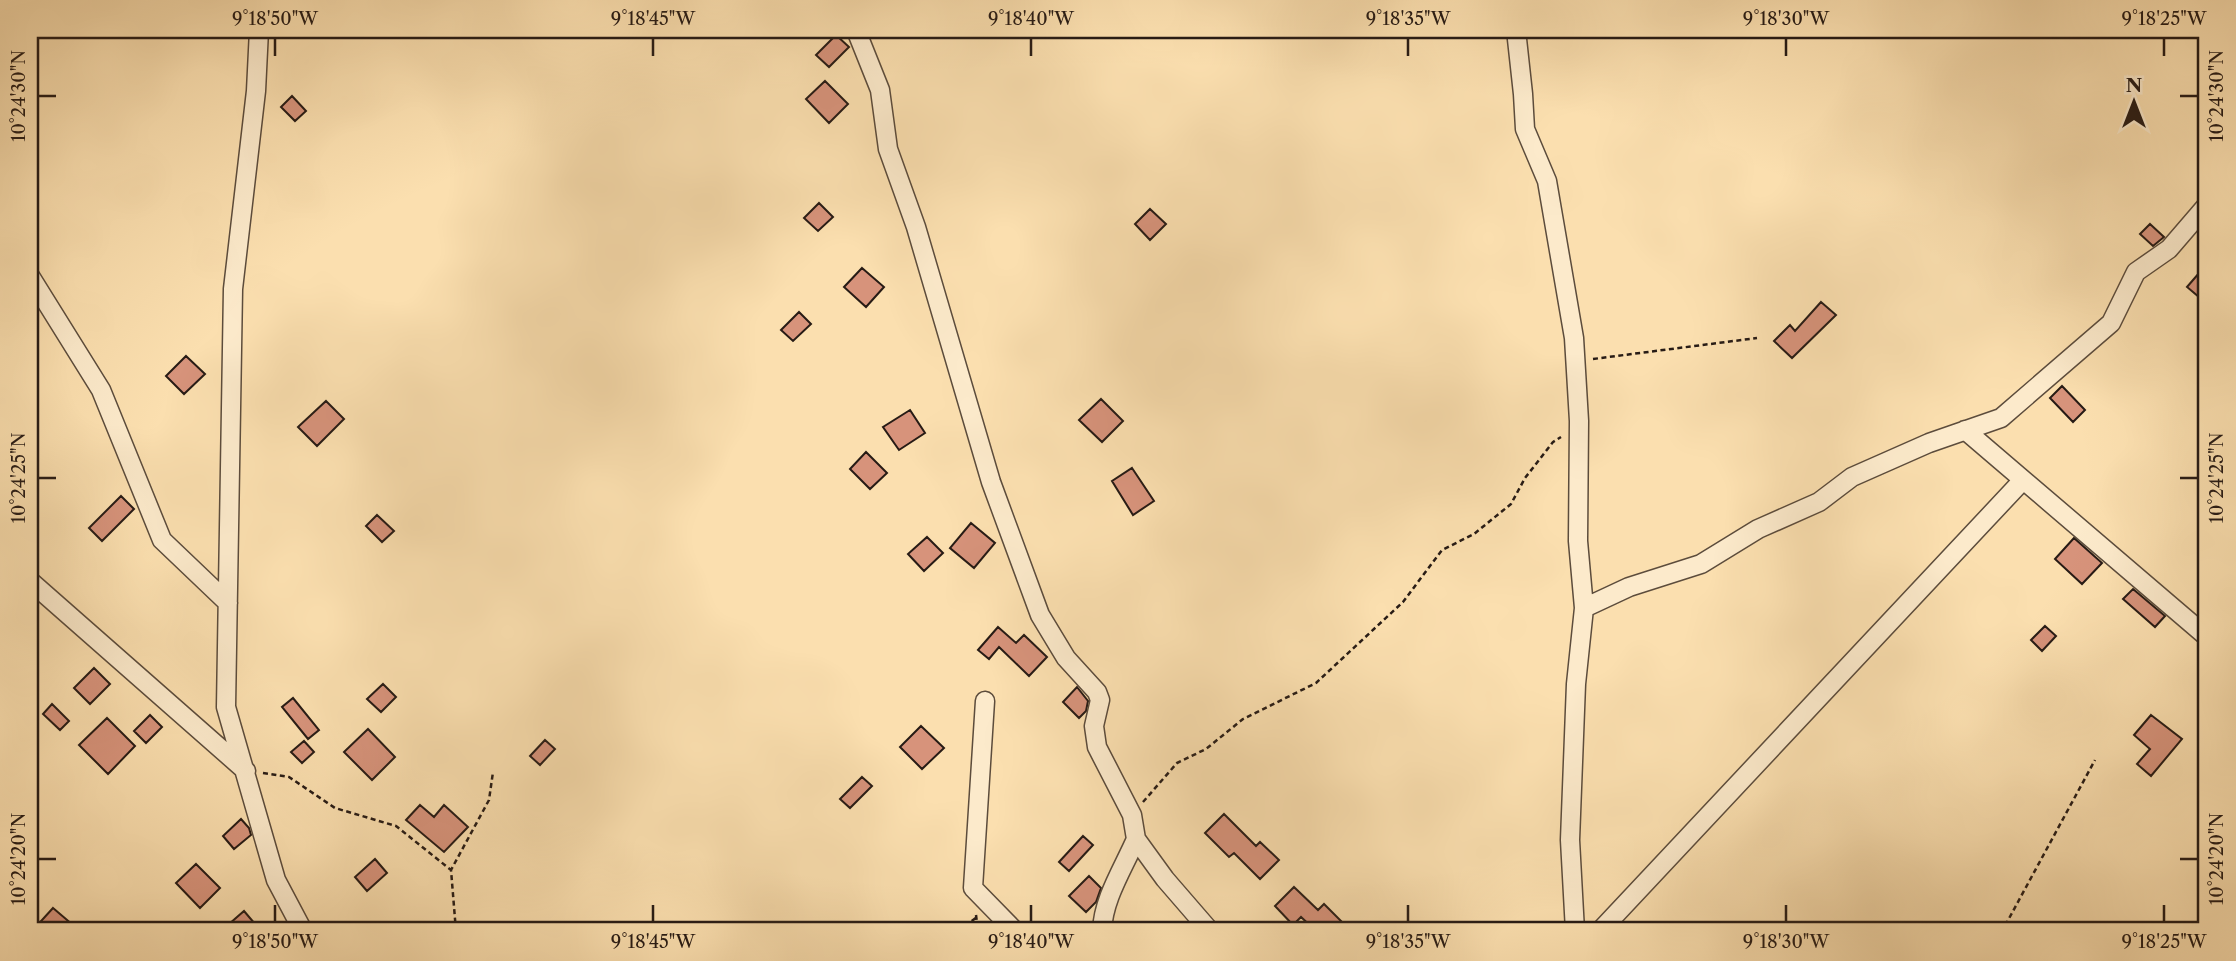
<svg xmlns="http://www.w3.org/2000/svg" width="2236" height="961" font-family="'Libre Caslon Text',serif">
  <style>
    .building { fill: #d7937b; stroke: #271b15; stroke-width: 2 }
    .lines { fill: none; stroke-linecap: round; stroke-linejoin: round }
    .minor-casing { stroke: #5c4c3c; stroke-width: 21 }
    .path { stroke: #271b15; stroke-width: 2.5; stroke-dasharray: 5 3.5; stroke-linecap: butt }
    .minor { stroke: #fceacb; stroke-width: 18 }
    .ticks { fill: none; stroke: #271b15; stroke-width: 2.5 }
    .neatline { fill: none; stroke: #271b15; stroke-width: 2.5 }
    .ticks-label { font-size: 18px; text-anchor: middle; fill: #271b15 }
  </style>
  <rect width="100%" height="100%" fill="#fbdfaf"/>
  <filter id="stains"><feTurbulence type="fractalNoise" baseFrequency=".00286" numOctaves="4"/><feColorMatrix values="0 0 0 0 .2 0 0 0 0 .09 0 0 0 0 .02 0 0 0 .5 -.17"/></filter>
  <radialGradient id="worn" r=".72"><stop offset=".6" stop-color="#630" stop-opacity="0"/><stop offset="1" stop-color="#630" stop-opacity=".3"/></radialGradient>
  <path class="building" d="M836,35L849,47L829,67L816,55Z
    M825,81L848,104L829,123L806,99Z
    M292,96L306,111L295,121L281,107Z
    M819,203L833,217L818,231L804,218Z
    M1150,209L1166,224L1150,240L1135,224Z
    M2150,224L2164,237L2153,246L2140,234Z
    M2206,265V289L2199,297L2187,287Z
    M862,268L884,287L866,307L844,287Z
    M1821,302L1836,315L1792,358L1774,341L1790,325L1795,331Z
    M799,312L811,324L793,341L781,330Z
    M186,356L205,374L184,394L166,376Z
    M2062,386L2085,410L2073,422L2050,398Z
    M1101,399L1123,421L1102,442L1079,420Z
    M326,401L344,419L317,446L298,427Z
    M910,410L925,433L899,450L883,427Z
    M866,452L887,473L870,489L850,469Z
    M1132,468L1154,501L1133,515L1112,481Z
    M121,496L134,509L102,541L89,528Z
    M377,515L394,531L382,542L366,526Z
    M971,523L995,543L974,568L950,548Z
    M927,537L943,553L924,571L908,554Z
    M2074,538L2102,563L2082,584L2055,559Z
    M2133,589L2165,616L2155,627L2123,599Z
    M2045,626L2056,636L2042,651L2031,640Z
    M998,627L1016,643L1024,635L1047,657L1029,676L999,647L989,659L978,650Z
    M94,668L110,684L90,704L74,688Z
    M383,684L396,697L381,712L367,699Z
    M1077,687L1088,701L1086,711L1079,718L1063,702Z
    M293,698L319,730L308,739L282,707Z
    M52,704L69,721L60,730L43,714Z
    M150,715L162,727L146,743L134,731Z
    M2151,715L2182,739L2151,776L2137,764L2150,749L2134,735Z
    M107,718L135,746L108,774L79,745Z
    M921,726L944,748L922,769L900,747Z
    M368,729L395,757L372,780L344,752Z
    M545,740L555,749L540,765L530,756Z
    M304,741L314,752L302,763L291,752Z
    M862,777L872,786L850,808L840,799Z
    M420,805L434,817L444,805L468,827L444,852L406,820Z
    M1224,814L1256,846L1260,842L1279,860L1260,879L1234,853L1229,857L1205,833Z
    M241,819L249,828L251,835L234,849L223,836Z
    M1083,836L1093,845L1069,871L1059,862Z
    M375,859L387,873L367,891L355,877Z
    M196,864L220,888L200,908L176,883Z
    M1089,876L1101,888L1096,902L1086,912L1069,896Z
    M1294,887L1318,910L1324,904L1343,923L1335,931H1316L1301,917L1293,925L1275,906Z
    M53,908L80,931H32Z
    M244,911L261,931H221Z"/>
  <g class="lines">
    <g class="minor-casing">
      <path id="minor" d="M259,30L256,91L233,289L226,707L276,880L303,931
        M856,30L880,90L888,149L916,227L991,482L1040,615L1066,658L1097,692L1100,700L1094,726L1097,747L1132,815L1136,839L1165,879L1210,931
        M1516,30L1523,94L1525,129L1547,181L1574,338L1576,371L1579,421L1578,541L1584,608L1576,684L1570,840L1575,931
        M30,276L101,390L162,540L228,603
        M1965,430L2206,636
        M30,581L246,771
        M1584,608L1629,587L1701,564L1758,529L1819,502L1852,477L1929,443L2001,418L2111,323L2136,272L2169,249L2206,206
        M985,701L973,888L1015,931
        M1102,931C1103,899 1123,869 1136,839
        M1600,931L2023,480"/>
    </g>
    <path class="path" d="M1593,359L1757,338
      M263,773L289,777L335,808L396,826L451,870
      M1143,802L1177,763L1206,749L1243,719L1316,683L1403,602L1442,550L1474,534L1511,504L1525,478L1553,442L1561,437
      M976,915L978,931
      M456,931L451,870L489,800L493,772
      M958,931L977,917
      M1999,931L2006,924L2095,760"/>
    <use href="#minor" class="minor"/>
  </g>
  <path class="ticks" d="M275,38V56M653,38V56M1031,38V56M1408,38V56M1786,38V56M2164,38V56M38,96H56M2180,96H2198M38,478H56M2180,478H2198M38,859H56M2180,859H2198M275,905V922M653,905V922M1031,905V922M1408,905V922M1786,905V922M2164,905V922"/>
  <rect width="2236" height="961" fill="none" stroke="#fbdfaf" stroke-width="77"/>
  <g transform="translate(2134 102)" stroke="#fceacb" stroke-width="5" paint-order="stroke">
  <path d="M0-5L12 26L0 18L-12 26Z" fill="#271b15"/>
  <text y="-10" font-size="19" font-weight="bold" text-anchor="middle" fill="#271b15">N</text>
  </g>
  <rect x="38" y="38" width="2160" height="884" class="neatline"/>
  <g class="ticks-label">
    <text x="275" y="25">9°18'50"W</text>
    <text x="653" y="25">9°18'45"W</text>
    <text x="1031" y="25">9°18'40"W</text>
    <text x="1408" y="25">9°18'35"W</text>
    <text x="1786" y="25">9°18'30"W</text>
    <text x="2164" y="25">9°18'25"W</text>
    <text transform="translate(19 96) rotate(-90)" y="6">10°24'30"N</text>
    <text transform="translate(2217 96) rotate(-90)" y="6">10°24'30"N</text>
    <text transform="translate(19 478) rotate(-90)" y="6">10°24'25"N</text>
    <text transform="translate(2217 478) rotate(-90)" y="6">10°24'25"N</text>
    <text transform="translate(19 859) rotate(-90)" y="6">10°24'20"N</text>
    <text transform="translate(2217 859) rotate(-90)" y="6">10°24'20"N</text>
    <text x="275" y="948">9°18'50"W</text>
    <text x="653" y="948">9°18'45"W</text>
    <text x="1031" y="948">9°18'40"W</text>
    <text x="1408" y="948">9°18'35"W</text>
    <text x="1786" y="948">9°18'30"W</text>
    <text x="2164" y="948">9°18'25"W</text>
  </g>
  <rect width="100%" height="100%" filter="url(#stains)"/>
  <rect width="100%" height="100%" fill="url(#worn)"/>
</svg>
